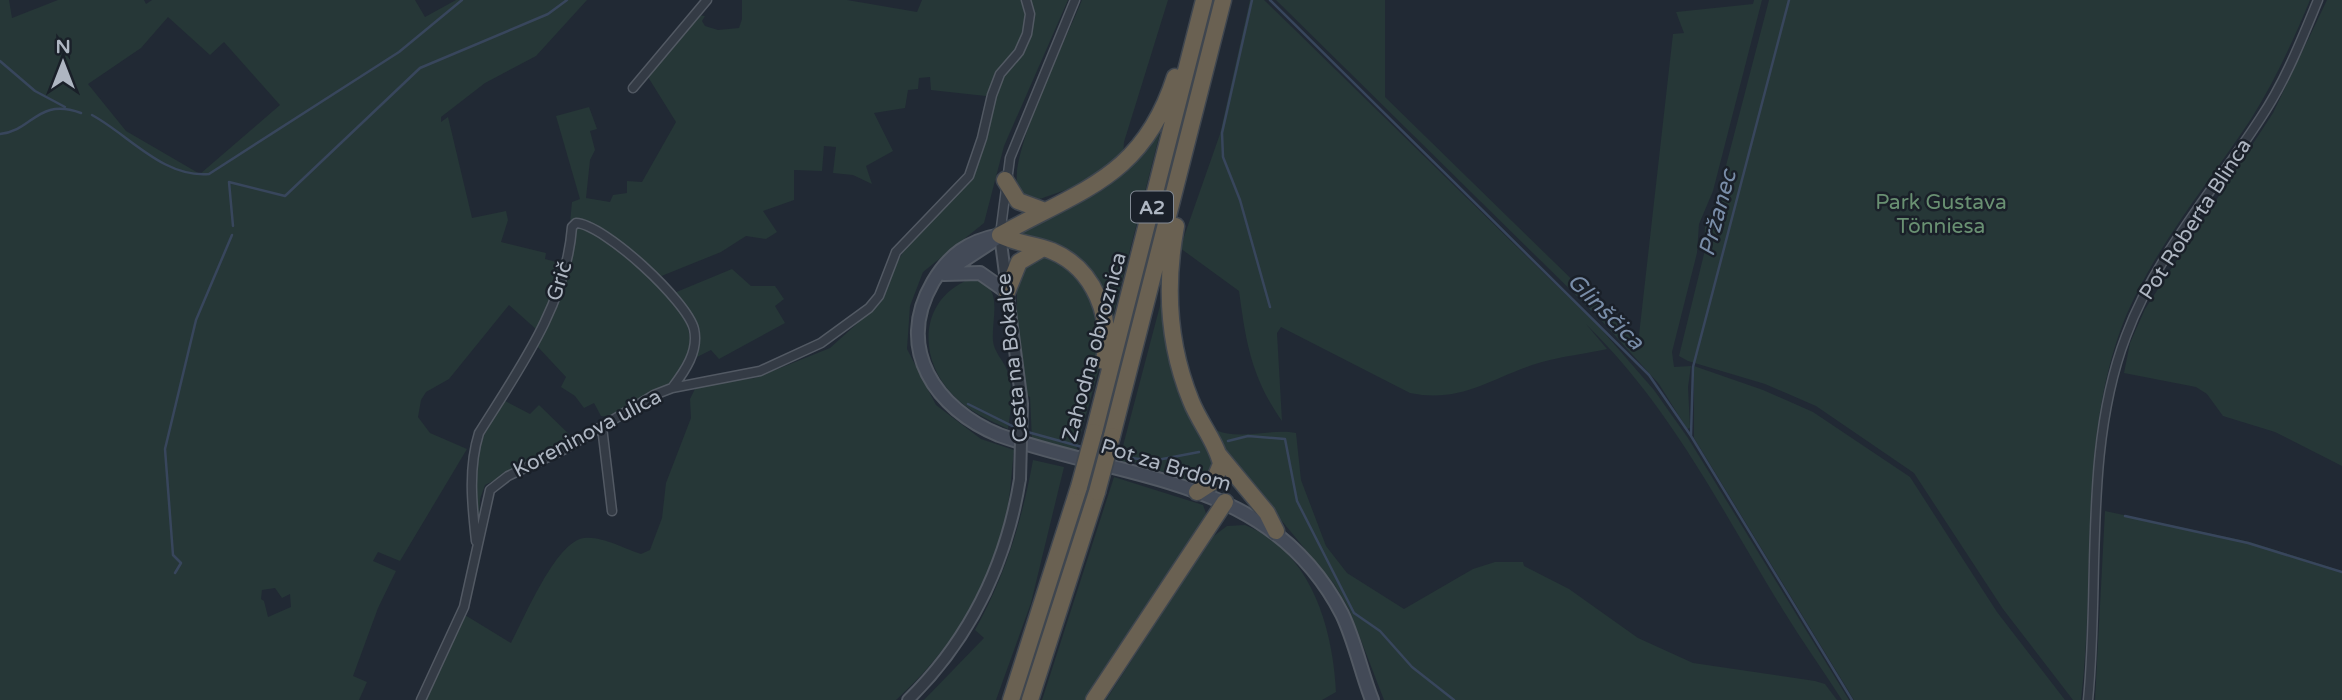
<svg xmlns="http://www.w3.org/2000/svg" width="2342" height="700" font-family="'Varela Round',sans-serif">
  <style>
    .green { fill: #263737; fill-rule: evenodd }
    .lines { fill: none; stroke-linecap: round; stroke-linejoin: round }
    .stream { stroke: #38465c; stroke-width: 2.5 }
    .minor-casing { stroke: #525963; stroke-width: 11 }
    .tertiary-casing { stroke: #525963; stroke-width: 14 }
    .secondary-casing { stroke: #525963; stroke-width: 16 }
    .motorway-casing { stroke: #3f464f; stroke-width: 19 }
    .minor { stroke: #343b45; stroke-width: 8 }
    .tertiary { stroke: #343b45; stroke-width: 10 }
    .secondary { stroke: #434a57; stroke-width: 12 }
    .motorway { stroke: #6a6152; stroke-width: 16 }
    .tertiary-bridge-casing { stroke: #525963; stroke-width: 14; stroke-linecap: butt }
    .motorway-bridge-casing { stroke: #3f464f; stroke-width: 19; stroke-linecap: butt }
    .tertiary-bridge { stroke: #343b45; stroke-width: 10 }
    .motorway-bridge { stroke: #6a6152; stroke-width: 16 }
    .labels { text-anchor: middle; stroke-width: 5; stroke-linejoin: round; paint-order: stroke }
    .shield { fill: #1a2029; stroke: #828994; stroke-width: 2 }
    .shield-label { font-size: 19px; font-weight: bold; fill: #aeb6c2 }
    .park-label { font-size: 21px; fill: #699072; stroke: #1a2029 }
    .street-label { font-size: 21px; fill: #aeb6c2; stroke: #1a2029 }
    .water-label { font-size: 23px; font-style: italic; fill: #798da8; stroke: #1a2029 }
  </style>
  <rect width="100%" height="100%" fill="#212934"/>
  <path class="green" d="M0,0H9L12,18L58,0H144L146,4L152,0H415L425,17L456,0H587L536,56L485,83L441,117V122L448,117L472,218L506,211L508,220L501,242L546,253L545,259L564,264L537,330L509,305L449,379L426,392L421,400L418,417L430,433L467,449L400,561L378,552L373,561L396,571L378,608L353,676L367,682L359,700H0ZM168,17L210,55L224,42L280,105L200,174L126,131L88,84L141,48ZM275,588L282,598L290,594L291,607L268,617L264,601L261,599L262,590Z
    M742,0H847L917,12L922,0H1023C1034,39 1005,64 986,96L931,90L930,77L919,78L918,89L908,90L905,108L874,113L893,151L866,166L872,184L853,175L833,173L836,147L824,146L822,171L794,170V200L763,211L777,232L766,239L746,236L721,252L659,277L592,225L582,219L570,223L572,202L580,199L556,116L589,107L597,129L590,131L595,150L590,160L586,198L610,202L613,195L627,193V181L642,182L676,122L648,77L697,15L705,16L702,21L705,26L718,30L739,28L742,19Z
    M1029,0H1068L1004,146L984,223L923,272L910,306L907,349L936,405L981,439L1014,450C1011,477 1010,504 1003,530C985,596 947,654 896,700H425L465,615L511,643C524,619 556,541 584,538C602,536 625,549 641,554L650,550L662,518L666,483L691,418L690,399L695,389L710,383L755,378L830,348L881,302L896,264L908,244L971,178L990,111L1004,76L1023,53L1031,35Z
    M1082,0H1168L1124,142L1123,157L1077,186L1034,201C1027,198 1021,196 1018,188C1007,157 1068,35 1082,0Z
    M1250,0H1264L1295,30L1601,329L1654,390L1688,438L1849,700H1842C1823,670 1802,641 1783,610C1720,508 1674,411 1586,324L1607,349C1585,354 1563,356 1542,362C1493,376 1463,404 1410,393L1281,327L1277,333L1282,421C1251,377 1246,342 1239,291L1180,248L1220,134Z
    M1276,0H1385V97L1638,344L1673,34L1684,33L1676,12L1753,4L1754,0H1762L1713,191L1699,224L1697,253L1672,352L1674,367L1691,366L1688,387L1690,428L1687,429L1659,384L1600,319Z
    M1769,0H2310C2293,41 2275,81 2251,119C2208,184 2150,253 2122,326C2078,445 2096,576 2081,700H2073L2003,609L1914,473L1816,406L1765,384L1688,361L1679,356L1704,254L1705,227L1719,194L1729,198L1731,191L1721,185Z
    M2327,0H2342V466L2275,432L2223,416L2207,394L2196,387L2124,373L2130,343L2145,309L2273,113Z
    M1159,129L1160,133L1112,320L1097,286L1015,233C1051,215 1096,201 1125,172C1138,159 1148,144 1159,129Z
    M579,227L588,229C629,258 722,315 679,374C667,390 628,406 610,417L601,416L594,403L584,408L575,396L561,387L566,377L537,346L566,277L574,232Z
    M1039,255L1053,257L1081,278L1101,319L1100,365L1076,451L1032,440L1030,397L1026,395L1017,318V276L1018,272Z
    M732,269L751,286H775L784,299L775,306L785,323L719,359L711,350L693,359L697,337L674,293Z
    M970,279C1006,283 991,317 993,341C994,352 1003,360 1007,370C1014,390 1011,409 1008,429C989,420 968,411 953,395C917,358 919,299 970,279Z
    M1161,302C1163,340 1172,379 1188,413C1194,427 1206,442 1210,457C1213,464 1210,470 1208,478C1189,488 1165,472 1147,465C1138,461 1129,464 1119,461Z
    M1694,366L1763,390L1813,412L1910,477L1997,612L2065,700H1854L1694,438Z
    M505,401L530,414L539,405L575,440L485,485L480,499L478,531C469,475 472,446 505,401Z
    M1216,430C1239,441 1270,428 1296,433L1301,480L1326,546L1347,573L1404,609L1473,569L1495,562H1523L1524,566L1569,589L1638,638L1693,663L1815,681L1825,684L1837,700H1384L1349,609L1334,584L1214,439Z
    M1033,460L1064,467L1031,603L996,700H924L984,638L975,630C1005,576 1022,521 1033,460Z
    M1114,477L1203,505L1207,516L1088,700H1042Z
    M2105,511L2250,542L2342,571V700H2095Z
    M1245,525C1311,551 1333,628 1336,692L1322,700H1106L1211,538L1227,526Z"/>
  <g class="lines">
    <path class="stream" d="M1252,0L1222,133L1223,157L1240,200L1270,307
      M1270,0L1649,375L1691,436L1852,700
      M0,61L35,91L65,107
      M92,115C129,135 163,178 209,174L399,52L462,0
      M0,134C33,131 37,97 81,113
      M233,226L229,182L285,196L420,68L548,14L567,0
      M968,404L1018,429
      M1024,431L1082,447
      M1691,435L1693,367L1789,0
      M1228,441L1248,436L1285,439L1297,501L1354,613L1380,631L1412,667L1454,700
      M1112,455L1152,461L1199,452
      M2125,516L2248,543L2342,572
      M175,573L181,563L173,555L165,449L196,320L232,235"/>
    <g class="minor-casing">
      <path id="minor" d="M633,88L707,0
        M1000,235L1010,158L1075,0
        M602,427L612,511
        M476,541C472,505 468,468 479,433C519,369 566,305 572,227L576,223C604,224 687,301 694,329C699,351 685,371 672,388
        M421,700L464,607L490,490L508,476L563,450L654,395L672,388L760,371L821,343L869,308L879,296L896,252L969,176L982,138L992,95L1000,74L1019,52L1027,34L1030,14L1026,0
        M2088,700C2100,583 2083,448 2126,336C2155,257 2214,190 2260,119C2285,82 2301,41 2318,0"/>
    </g>
    <g class="tertiary-casing">
      <path id="tertiary" d="M1000,235L1022,404
        M908,700C970,639 1006,565 1020,479"/>
    </g>
    <g class="secondary-casing">
      <path id="secondary" d="M1000,235C968,241 949,255 933,282C894,349 936,409 999,435C1128,481 1271,476 1342,614C1355,641 1361,672 1372,700
        M944,273L996,239
        M944,274L980,273L1007,292"/>
    </g>
    <g class="motorway-casing">
      <path id="motorway" d="M1005,180L1018,201L1045,211
        M1176,226C1165,285 1168,345 1191,401C1199,422 1217,443 1221,464L1214,481L1197,492
        M1000,235C1082,189 1143,177 1175,77
        M1000,235C1017,244 1035,244 1052,251C1095,269 1113,318 1104,361
        M1007,292L1019,262L1043,248
        M1094,432L1204,0
        M1112,436L1223,0
        M1219,455L1267,513L1276,531
        M1011,700L1079,487
        M1030,700L1097,492
        M1094,700L1225,502"/>
    </g>
    <use href="#minor" class="minor"/>
    <use href="#tertiary" class="tertiary"/>
    <use href="#secondary" class="secondary"/>
    <use href="#motorway" class="motorway"/>
    <g class="tertiary-bridge-casing">
      <path id="tertiary-bridge" d="M1020,479L1022,404"/>
    </g>
    <g class="motorway-bridge-casing">
      <path id="motorway-bridge" d="M1079,487L1094,432
        M1097,492L1112,436"/>
    </g>
    <use href="#tertiary-bridge" class="tertiary-bridge"/>
    <use href="#motorway-bridge" class="motorway-bridge"/>
  </g>
  <g class="labels">
    <rect class="shield" x="1131" y="191.5" width="42" height="31" rx="5"/>
    <g class="shield-label">
      <text x="1152" y="214">A2</text>
    </g>
    <g class="park-label">
      <text x="1941" y="209">Park Gustava<tspan x="1941" dy="24">Tönniesa</tspan></text>
    </g>
    <g class="street-label">
      <text transform="translate(2195 219) rotate(-57)" y="7">Pot Roberta Blinca</text>
      <text transform="translate(559 281) rotate(-72)" y="7">Grič</text>
      <text transform="translate(1094 347) rotate(-75)" y="7">Zahodna obvoznica</text>
      <text transform="translate(1012 358) rotate(-96)" y="7">Cesta na Bokalce</text>
      <text transform="translate(587 433) rotate(-28)" y="7">Koreninova ulica</text>
      <text transform="translate(1166 465) rotate(17)" y="7">Pot za Brdom</text>
    </g>
    <g class="water-label">
      <text transform="translate(1717 213) rotate(-75)" y="8">Pržanec</text>
      <text transform="translate(1606 311) rotate(45)" y="8">Glinščica</text>
    </g>
  </g>
  <g transform="translate(63 63)" stroke="#1a2029" stroke-width="5" paint-order="stroke">
  <path d="M0-5L12 26L0 18L-12 26Z" fill="#aeb6c2"/>
  <text y="-10" font-size="19" font-weight="bold" text-anchor="middle" fill="#aeb6c2">N</text>
  </g>
</svg>
